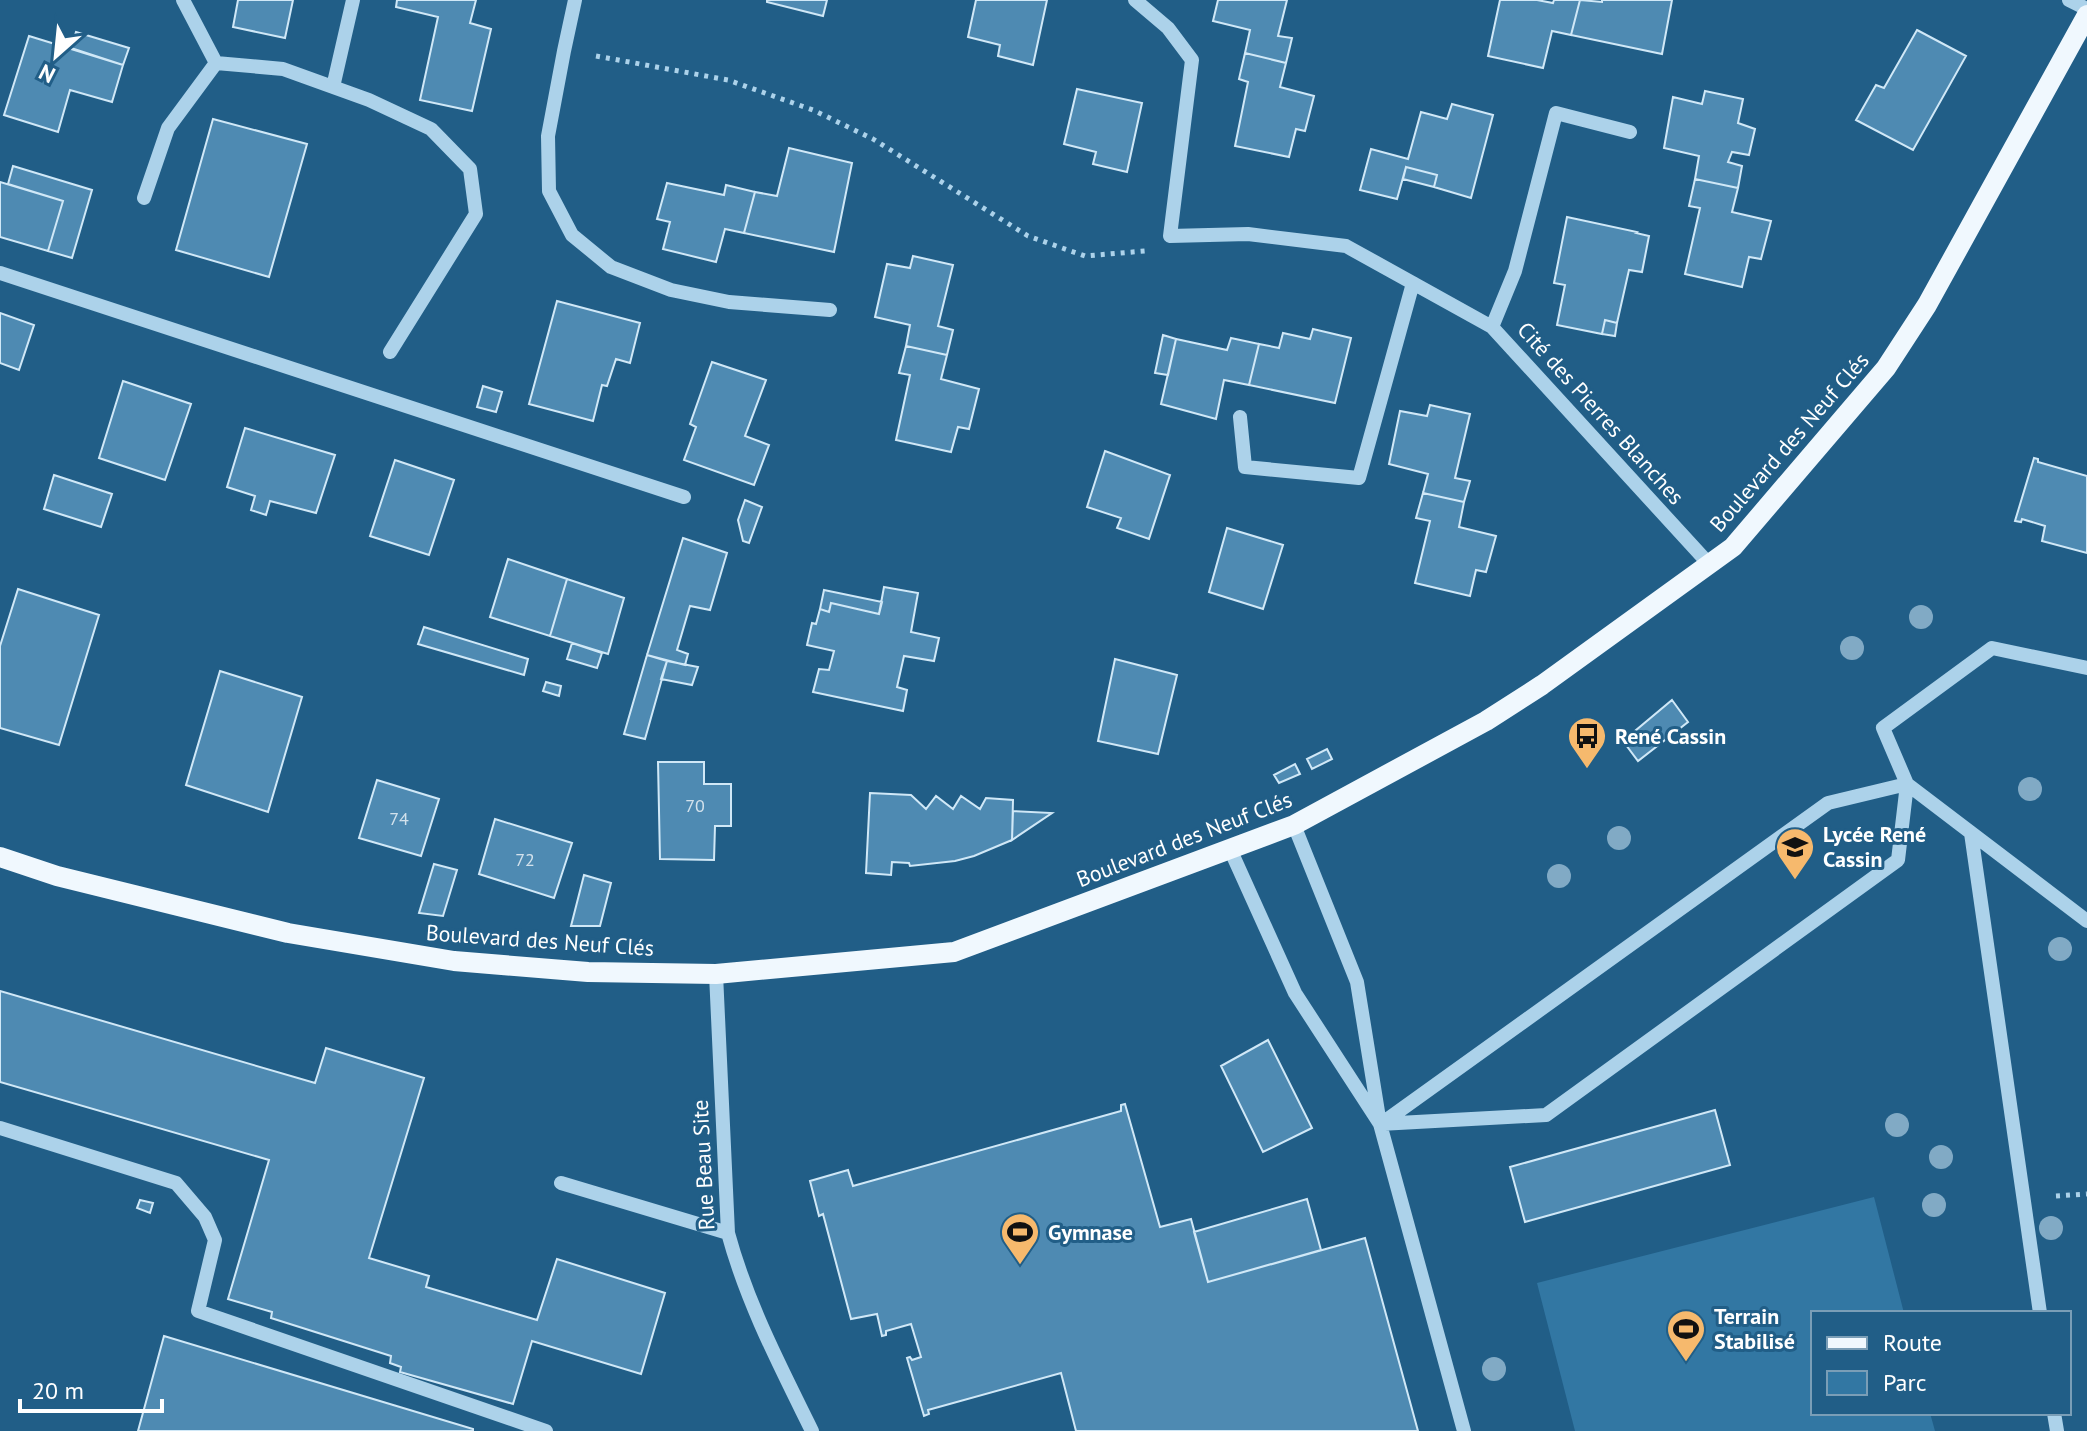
<svg xmlns="http://www.w3.org/2000/svg" width="2087" height="1431" font-family="'PT Sans',sans-serif">
	<rect width="100%" height="100%" fill="#215e87"/>
	<path fill="#3277a3" d="M1874 1197 1904 1313H1813V1413H1930L1935 1431H1575L1537 1283Z"/>
	<path fill="#4e8ab2" stroke="#d0e8f7" stroke-width="2" d="M238 0H293L285 38 233 27Z
		M397 0H476L470 23 491 29 472 111 420 100 438 17 396 7Z
		M767 0H827L823 16 767 2Z
		M976 0H1047L1033 65 998 56 1000 45 968 37Z
		M1218 0H1287L1278 36 1292 38 1286 63 1245 53 1250 30 1213 21Z
		M1500 0H1537L1553 3 1554 0H1580L1571 35 1552 31 1543 68 1488 56Z
		M1580 0 1602 2V0H1672L1662 54 1571 35Z
		M1917 30 1966 56 1913 150 1856 120 1876 85 1884 88Z
		M76 32 129 48 123 65 71 48Z
		M29 36 123 65 112 102 70 90 58 132 4 115Z
		M1245 53 1286 63 1280 87 1314 96 1305 131 1296 129 1289 157 1235 146 1248 82 1239 79Z
		M1077 89 1142 103 1127 172 1093 164 1096 152 1064 144Z
		M1705 91 1743 99 1738 123 1755 129 1749 155 1732 152 1728 162 1742 166 1738 188 1695 179 1699 156 1664 148 1673 97 1702 104Z
		M1452 104 1493 115 1471 198 1434 187 1437 175 1406 167 1397 199 1360 190 1371 149 1408 159 1421 112 1447 119Z
		M213 119 307 144 269 277 176 250Z
		M789 148 852 163 834 252 744 233 755 192 777 196Z
		M13 166 92 190 72 258 48 251 63 201 8 184Z
		M1406 167 1437 175 1434 187 1403 179Z
		M1695 179 1738 188 1732 212 1771 221 1761 259 1749 257 1742 287 1685 274 1700 208 1689 206Z
		M0 182 63 201 48 251 0 237Z
		M667 183 724 195 726 185 755 192 744 233 725 229 716 262 663 249 670 222 657 219Z
		M1567 217 1637 232 1636 233 1649 236 1642 272 1629 270 1617 323 1605 320 1602 334 1557 325 1565 285 1554 283Z
		M913 256 953 265 938 326 953 330 947 355 906 346 910 325 875 317 887 264 910 268Z
		M557 301 640 323 630 363 616 359 607 386 602 385 593 421 529 404Z
		M0 313 34 325 19 370 0 363Z
		M1605 320 1617 323 1615 336 1602 334Z
		M1313 329 1351 338 1335 403 1249 385 1259 344 1279 348 1283 333 1310 339Z
		M1163 335 1176 339 1168 375 1155 373Z
		M1231 338 1259 344 1249 385 1224 380 1216 419 1161 404 1176 339 1227 350Z
		M906 346 947 355 941 379 979 389 969 429 958 427 951 452 896 440 910 375 899 373Z
		M712 362 766 380 745 436 769 445 754 485 684 460 696 427 690 424Z
		M123 381 191 404 165 480 99 458Z
		M483 386 502 392 496 412 477 407Z
		M1430 405 1470 414 1455 478 1470 481 1464 502 1423 493 1428 474 1389 464 1400 411 1427 416Z
		M245 428 335 455 316 513 270 501 266 515 251 510 255 496 227 487Z
		M1105 451 1170 475 1149 539 1117 528 1121 518 1087 507Z
		M2034 458 2038 459V462L2087 476V553L2042 541 2045 526 2022 519 2021 522 2015 521Z
		M395 460 454 480 429 555 370 536Z
		M54 475 112 494 101 527 44 509Z
		M1423 493 1464 502 1459 527 1496 536 1486 572 1476 570 1470 596 1415 583 1430 521 1416 518Z
		M745 500 762 507 749 543 743 541 738 520Z
		M1227 528 1283 545 1263 609 1209 592Z
		M683 538 727 553 710 610 690 606 677 650 688 654 685 665 647 655Z
		M508 559 567 579 550 636 490 617Z
		M567 579 624 598 608 654 550 636Z
		M884 587 918 593 911 632 939 638 934 661 904 656 897 687 907 690 903 711 813 692 819 669 829 670 834 651 807 645 812 623 816 624 820 609 829 612 831 603 879 614Z
		M18 589 99 615 59 745 0 728V646Z
		M824 590 882 602 879 614 831 603 829 612 820 609Z
		M424 627 528 659 524 675 418 644Z
		M572 643 602 653 597 668 567 659Z
		M647 655 667 661 645 739 624 734Z
		M1115 659 1177 675 1158 754 1098 741Z
		M667 661 698 667 692 685 661 679Z
		M220 671 302 697 268 812 186 785Z
		M546 682 561 686 559 696 543 691Z
		M1672 700 1688 722 1638 761 1623 741Z
		M1327 749 1332 759 1312 769 1307 759Z
		M658 762H704V784H731V826H715L714 860 660 859Z
		M1295 764 1300 774 1279 783 1274 775Z
		M377 780 439 799 421 856 359 838Z
		M870 793 911 795 926 809 936 796 953 809 961 796 980 809 986 798 1013 800 1012 840 974 856 955 861 910 866 909 863 892 862 891 875 866 873Z
		M1013 811 1052 813 1012 840Z
		M495 819 572 843 554 898 479 874Z
		M434 864 457 870 443 916 419 913Z
		M584 875 611 883 600 926H571Z
		M0 991 315 1083 326 1048 424 1078 369 1258 429 1276 426 1287 537 1320 557 1259 665 1293 641 1374 532 1341 513 1404 400 1372 401 1367 390 1363 391 1356 271 1318 272 1312 228 1299 269 1160 0 1082Z
		M1268 1040 1312 1128 1263 1152 1221 1066Z
		M1125 1104 1160 1227 1191 1219 1208 1282 1365 1238 1418 1431H1076L1061 1373 928 1410 929 1414 924 1416 907 1358 910 1357 912 1360 921 1357 911 1324 886 1331V1335L882 1336 877 1314 851 1319 823 1214 819 1216 810 1181 848 1170 853 1186 1121 1111V1105Z
		M1715 1110 1730 1165 1525 1222 1510 1167Z
		M1307 1199 1321 1250 1208 1282 1194 1232Z
		M140 1200 153 1203 150 1213 137 1208Z
		M164 1336 473 1429V1431H138Z"/>
	<g fill="none" stroke-linecap="round" stroke-linejoin="round">
		<path stroke="#acd2ea" stroke-width="5" stroke-dasharray="4 6" stroke-linecap="butt" d="M596 56 728 80 813 110 873 139 1028 236 1085 256 1145 251
			M2056 1196 2087 1194"/>
		<path stroke="#acd2ea" stroke-width="14" d="M183 0 216 63 283 69 369 100 431 129 470 169 476 214 390 352
			M575 0 564 51 548 136 549 191 572 235 611 267 671 290 729 302 830 310
			M1135 0 1168 28 1192 60 1170 236 1248 234 1346 246 1492 327 1709 564
			M2069 0 2087 9
			M333 87 353 0
			M144 198 168 128 216 63
			M0 273 684 497
			M1492 327 1515 271 1556 113 1630 132
			M1240 417 1245 467 1359 478 1413 283
			M1907 784 2087 921
			M1971 833 2040 1313
			M1230 849 1295 993 1380 1124 1357 982 1294 825
			M716 974 728 1233C747 1303 780 1366 812 1431
			M1380 1124 1546 1115 1898 860 1907 784 1883 728 1992 648 2087 668
			M1380 1124 1464 1431
			M1381 1124 1828 803 1907 784
			M0 1128 176 1183 205 1217 215 1240 198 1311 546 1431
			M561 1183 728 1233
			M2054 1413 2057 1431"/>
		<path stroke="#f0f8fe" stroke-width="20" d="M0 857 57 876 288 933 454 961 588 972 716 974 954 952 1294 825 1486 721 1542 685 1733 547 1886 368 1927 305 2087 15"/>
	</g>
	<g fill="#81aac5">
		<circle cx="1921" cy="617" r="12"/>
		<circle cx="1852" cy="648" r="12"/>
		<circle cx="2030" cy="789" r="12"/>
		<circle cx="1619" cy="838" r="12"/>
		<circle cx="1559" cy="876" r="12"/>
		<circle cx="2060" cy="949" r="12"/>
		<circle cx="1897" cy="1125" r="12"/>
		<circle cx="1941" cy="1157" r="12"/>
		<circle cx="1934" cy="1205" r="12"/>
		<circle cx="2051" cy="1228" r="12"/>
		<circle cx="1494" cy="1369" r="12"/>
	</g>
	<defs>
		<symbol id="bus-pin" viewBox="-11 -11 22 30"><path d="M0 17L-7.5 6A9.5 9.5 0 1 1 7.5 6Z" fill="#f6b96d" stroke="#215e87"/><path d="M-5-6H5V4H4V6H2V4H-2V6H-4V4H-5ZM-3.5-4V0h7V-4ZM-3.5 1.2v1.5H-2V1.2ZM2 1.2v1.5H3.5V1.2Z" fill="#111"/></symbol>
		<symbol id="school-pin" viewBox="-11 -11 22 30"><path d="M0 17L-7.5 6A9.5 9.5 0 1 1 7.5 6Z" fill="#f6b96d" stroke="#215e87"/><path d="M0-5L7-2L0 1L-7-2ZM-4 1L0 2.5L4 1V4Q0 6-4 4Z" fill="#111"/></symbol>
		<symbol id="stadium-pin" viewBox="-11 -11 22 30"><path d="M0 17L-7.5 6A9.5 9.5 0 1 1 7.5 6Z" fill="#f6b96d" stroke="#215e87"/><path d="M0-5a6.5 5 0 1 0 0 10a6.5 5 0 1 0 0-10ZM-3.5-1.8h7v3.6h-7Z" fill="#111"/></symbol>
	</defs>
	<g fill-rule="evenodd">
		<use href="#bus-pin" x="1565" y="714" width="44" height="60"/>
		<use href="#school-pin" x="1773" y="825" width="44" height="60"/>
		<use href="#stadium-pin" x="998" y="1210" width="44" height="60"/>
		<use href="#stadium-pin" x="1664" y="1307" width="44" height="60"/>
	</g>
	<g text-anchor="middle" dominant-baseline="central" stroke-width="6" stroke-linejoin="round" paint-order="stroke">
		<g font-size="18" fill="#d3e2ec">
			<text x="695" y="805">70</text>
			<text x="399" y="818">74</text>
			<text x="525" y="859">72</text>
		</g>
		<g font-size="22" fill="#fff" stroke="#215e87">
			<text transform="translate(1601 413) rotate(48)">Cité des Pierres Blanches</text>
			<text transform="translate(1789 442) rotate(-49)">Boulevard des Neuf Clés</text>
			<text transform="translate(1184 839) rotate(-21)">Boulevard des Neuf Clés</text>
			<text transform="translate(540 940) rotate(4)">Boulevard des Neuf Clés</text>
			<text transform="translate(703 1165) rotate(-93)">Rue Beau Site</text>
		</g>
		<g font-size="22" font-weight="bold" fill="#fff" stroke="#215e87" text-anchor="start">
			<text x="1615" y="736">René Cassin</text>
			<text x="1823" y="834">Lycée René<tspan x="1823" dy="25">Cassin</tspan></text>
			<text x="1048" y="1232">Gymnase</text>
			<text x="1714" y="1316">Terrain<tspan x="1714" dy="25">Stabilisé</tspan></text>
		</g>
	</g>
	<rect x="1811" y="1311" width="260" height="104" fill="#215e87" stroke="#7a9eb7" stroke-width="2"/>
	<rect x="1827" y="1337" width="40" height="12" fill="#f0f8fe" stroke="#7a9eb7" stroke-width="2"/>
	<text x="1883" y="1351" font-size="24" fill="#ffffff">Route</text>
	<rect x="1827" y="1371" width="40" height="24" fill="#3277a3" stroke="#7a9eb7" stroke-width="2"/>
	<text x="1883" y="1391" font-size="24" fill="#ffffff">Parc</text>
	<g transform="translate(56 56) rotate(207)" stroke="#215e87" stroke-width="6" paint-order="stroke">
	<path d="M0-6L14 30L0 20L-14 30Z" fill="#ffffff"/>
	<text y="-12" font-size="22" font-weight="bold" text-anchor="middle" fill="#ffffff">N</text>
	</g>
	<path d="M20 1399v12h142v-12" fill="none" stroke="#ffffff" stroke-width="4"/>
	<text x="32" y="1399" font-size="24" fill="#ffffff" stroke="#215e87" stroke-width="6" paint-order="stroke">20 m</text>
</svg>
